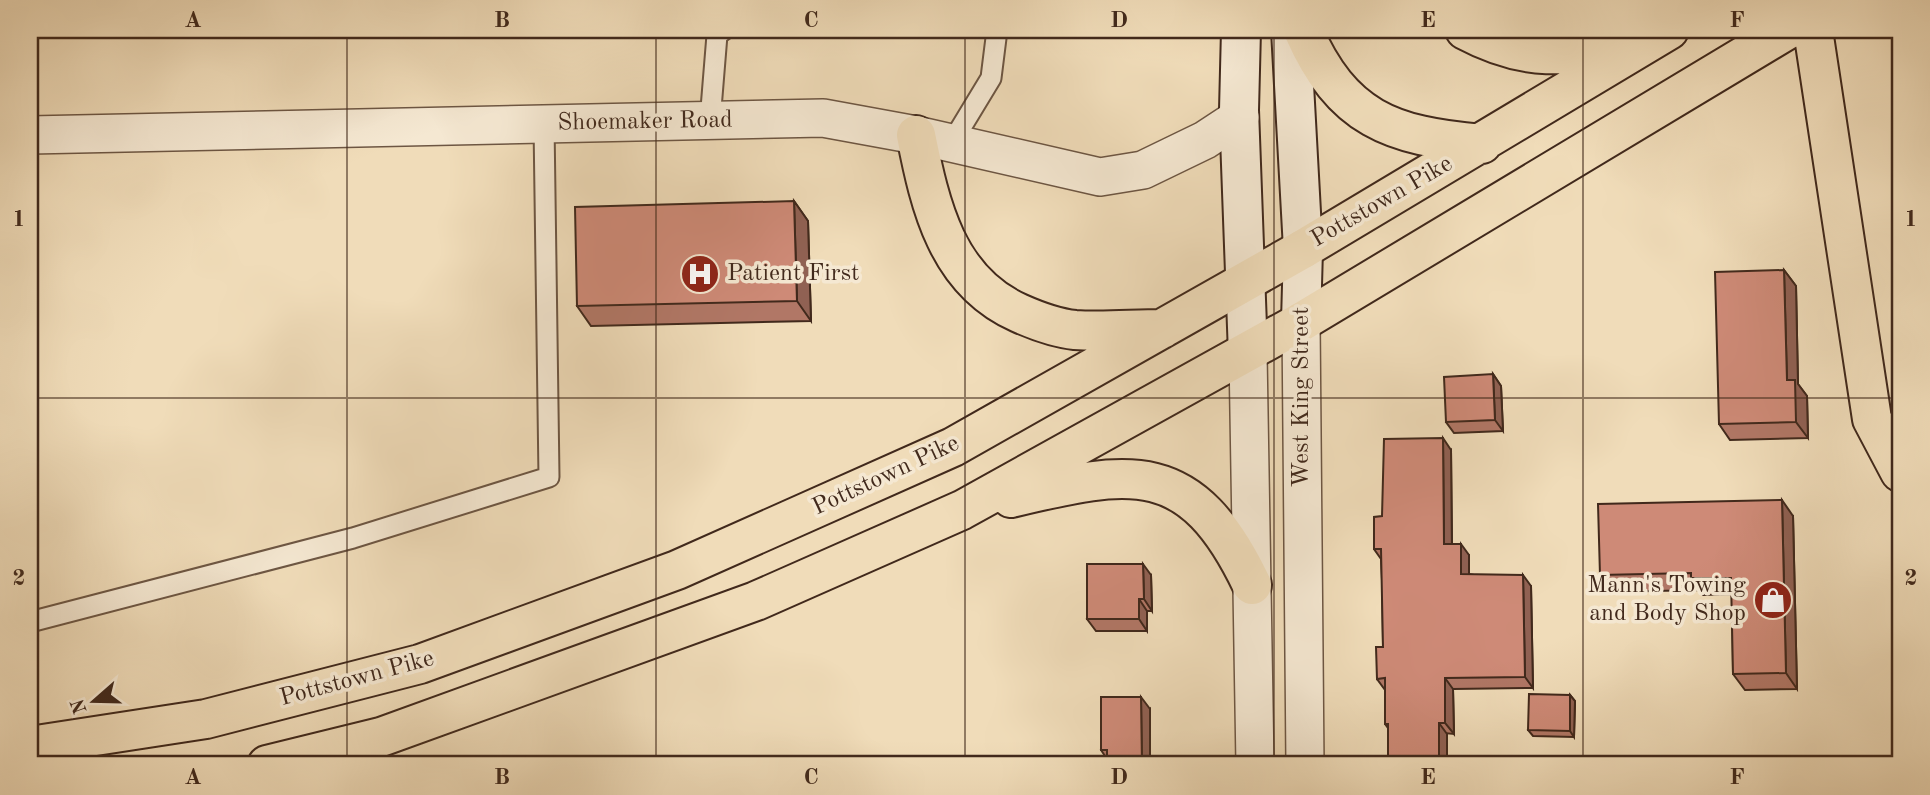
<svg xmlns="http://www.w3.org/2000/svg" width="1930" height="795" font-family="'Old Standard TT',serif">
	<rect width="100%" height="100%" fill="#f0dcb9"/>
	<filter id="stains"><feTurbulence type="fractalNoise" baseFrequency=".00286" numOctaves="4"/><feColorMatrix values="0 0 0 0 .2 0 0 0 0 .09 0 0 0 0 .02 0 0 0 .5 -.17"/></filter>
	<radialGradient id="worn" r=".72"><stop offset=".6" stop-color="#630" stop-opacity="0"/><stop offset="1" stop-color="#630" stop-opacity=".3"/></radialGradient>
	<g fill="none" stroke-linecap="round" stroke-linejoin="round">
		<defs>
			<path id="service" d="M710 121 717 35 724 30
				M951 144 991 78 997 30
				M30 622 353 538 549 477 544 124"/>
			<path id="minor" d="M30 135 823 118 916 135 1100 177 1143 170 1205 140 1240 117
				M1301 322 1305 765
				M1248 354 1255 765"/>
			<path id="secondary" d="M1241 30 1239 110 1248 354
				M1291 30 1303 249 1301 322"/>
			<path id="trunk" d="M916 135C930 206 947 281 1019 313 1037 321 1055 328 1075 330 1104 332 1133 329 1162 329
				M1011 498C1132 469 1191 457 1252 585
				M30 746 206 719 420 664 677 570 953 447 1303 249
				M267 765 381 737 756 601 962 510 1301 322"/>
			<path id="motorway" d="M1303 30C1342 119 1391 136 1482 144
				M1465 30C1525 62 1567 59 1631 41
				M1813 30 1872 419 1900 472
				M1303 249 1669 30
				M1301 322 1787 30"/>
		</defs>
		<use href="#service" stroke="#6d5643" stroke-width="23"/>
		<use href="#minor" stroke="#6d5643" stroke-width="40"/>
		<use href="#secondary" stroke="#41291c" stroke-width="42"/>
		<use href="#trunk" stroke="#41291c" stroke-width="42"/>
		<use href="#motorway" stroke="#41291c" stroke-width="42"/>
		<use href="#service" stroke="#f5e8d2" stroke-width="19"/>
		<use href="#minor" stroke="#f5e8d2" stroke-width="37"/>
		<use href="#secondary" stroke="#f5e8d2" stroke-width="38"/>
		<use href="#trunk" stroke="#f0dcb9" stroke-width="38"/>
		<use href="#motorway" stroke="#f0dcb9" stroke-width="38"/>
	</g>
	<path fill="#b17766" stroke="#41291c" stroke-width="2" d="M794 201 808 221 811 321 591 326 577 306Z
		M1784 270 1796 286 1798 384 1807 396 1808 438 1730 440 1719 424Z
		M1493 374 1501 386 1503 431 1454 433 1446 422Z
		M1451 450 1452 544 1469 555V574L1531 586 1533 688 1453 689 1454 734 1388 728 1385 724V690L1377 679 1383 647 1382 580 1381 559 1374 549 1382 516Z
		M1793 516 1797 689 1745 690 1733 674 1732 594 1703 595 1699 590 1611 592 1600 575Z
		M1151 575 1152 611H1147V631H1096L1087 619Z
		M1570 695 1575 701 1574 737 1533 736 1528 730Z
		M1150 709V765H1107V759L1101 750Z"/>
	<path fill="#906153" stroke="#41291c" stroke-width="2" d="M794 201 808 221 811 321 797 301Z
		M1784 270 1796 286 1798 384 1807 396 1808 438 1796 422 1787 380Z
		M1493 374 1501 386 1503 431 1495 420Z
		M1443 438 1451 450 1452 556 1444 544Z
		M1782 500 1793 516 1797 689 1786 673Z
		M1461 544 1469 555V586L1461 574Z
		M1143 564 1151 575 1152 611 1144 599Z
		M1523 575 1531 586 1533 688 1525 677Z
		M1139 599 1147 611V631L1139 619Z
		M1445 678 1453 689 1454 734 1445 723Z
		M1570 695 1575 701 1574 737 1570 731Z
		M1141 697 1150 709V765H1142Z
		M1439 723 1447 734V765H1439Z"/>
	<path fill="#ce8a77" stroke="#41291c" stroke-width="2" d="M794 201 797 301 577 306 575 207Z
		M1784 270 1787 380H1795L1796 422 1719 424 1715 272Z
		M1493 374 1495 420 1446 422 1444 377Z
		M1443 438 1444 544H1461V574L1523 575 1525 677 1445 678V723H1439V765H1388V724H1385V678L1377 679 1376 647H1383L1381 549H1374V517L1382 516 1384 439Z
		M1782 500 1786 673 1733 674 1731 578H1691V573L1600 575 1598 504Z
		M1087 564H1143L1144 599H1139V619H1087Z
		M1529 694 1570 695V731L1528 730Z
		M1101 697H1141L1142 765H1107V750H1101Z"/>
	<path fill="none" stroke="#41291c" stroke-width="2" stroke-opacity="0.55" d="M347 30V765M656 30V765M965 30V765M1274 30V765M1583 30V765M30 398H1900"/>
	<defs>
		<symbol id="hospital-disc" viewBox="-11 -11 22 22"><circle r="9.5" fill="#8f2418" stroke="#f5e8d2"/><path d="M-5-5h3v3.5h4V-5h3V5h-3V1.5h-4V5h-3Z" fill="#fff"/></symbol>
		<symbol id="shop-disc" viewBox="-11 -11 22 22"><circle r="9.5" fill="#8f2418" stroke="#f5e8d2"/><path d="M-5-2.5h2.3a2.7 3.5 0 0 1 5.4 0H5L5.5 6h-11ZM-1.5-2.5h3a1.5 2.3 0 0 0-3 0Z" fill="#fff"/></symbol>
	</defs>
	<g fill-rule="evenodd">
		<use href="#hospital-disc" x="678" y="252" width="44" height="44"/>
		<use href="#shop-disc" x="1751" y="578" width="44" height="44"/>
	</g>
	<g text-anchor="middle" dominant-baseline="central" stroke-width="7" stroke-linejoin="round" paint-order="stroke">
		<g font-size="24" fill="#41291c" stroke="#f5e8d2">
			<text transform="translate(645 122) rotate(-1)">Shoemaker Road</text>
			<text transform="translate(1382 202) rotate(-30)">Pottstown Pike</text>
			<text transform="translate(1302 397) rotate(-90)">West King Street</text>
			<text transform="translate(886 476) rotate(-25)">Pottstown Pike</text>
			<text transform="translate(357 679) rotate(-15)">Pottstown Pike</text>
		</g>
		<g font-size="24" fill="#41291c" stroke="#f5e8d2" text-anchor="start">
			<text x="727" y="274">Patient First</text>
			<text x="1746" y="586" text-anchor="end">Mann's Towing<tspan x="1746" dy="28">and Body Shop</tspan></text>
		</g>
	</g>
	<rect width="1930" height="795" fill="none" stroke="#f0dcb9" stroke-width="77"/>
	<g transform="translate(94 701) rotate(250)" stroke="#f5e8d2" stroke-width="5" paint-order="stroke">
	<path d="M0-5L12 26L0 18L-12 26Z" fill="#41291c"/>
	<text y="-10" font-size="19" font-weight="bold" text-anchor="middle" fill="#41291c">N</text>
	</g>
	<rect x="38" y="38" width="1854" height="718" fill="none" stroke="#41291c" stroke-width="2.5"/>
	<g font-size="23" text-anchor="middle" font-weight="bold" fill="#41291c">
		<text x="193" y="27">A</text>
		<text x="502" y="27">B</text>
		<text x="811" y="27">C</text>
		<text x="1119" y="27">D</text>
		<text x="1428" y="27">E</text>
		<text x="1737" y="27">F</text>
		<text x="19" y="226">1</text>
		<text x="1911" y="226">1</text>
		<text x="19" y="585">2</text>
		<text x="1911" y="585">2</text>
		<text x="193" y="784">A</text>
		<text x="502" y="784">B</text>
		<text x="811" y="784">C</text>
		<text x="1119" y="784">D</text>
		<text x="1428" y="784">E</text>
		<text x="1737" y="784">F</text>
	</g>
	<rect width="100%" height="100%" filter="url(#stains)"/>
	<rect width="100%" height="100%" fill="url(#worn)"/>
</svg>
